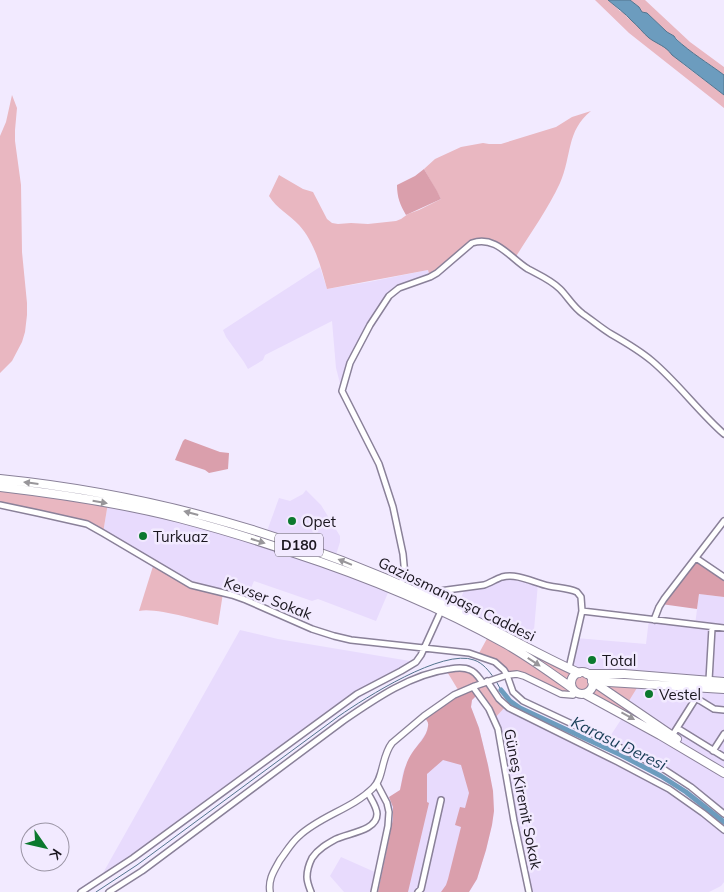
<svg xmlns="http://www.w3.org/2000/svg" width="724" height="892" font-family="Mulish,sans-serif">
	<rect width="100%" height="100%" fill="#f2eaff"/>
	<path fill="#e8dbfd" d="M320 267 327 289 369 282 428 270 430 277 406 285 389 296 350 363 342 391 336 368 332 321 265 355 263 360 248 369 244 362 226 337 223 330Z
		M306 490 321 505 340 536V542L335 558 266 534 279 498 290 501 303 494Z
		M108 503 177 518 390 588 376 621 318 599 312 601 254 581 246 600 191 585 103 533Z
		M505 577 538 583 533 642 529 649 456 610 465 588Z
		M699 594 724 597V814L691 787 607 741 624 715 579 673 569 668 576 638 646 644 649 619 695 625Z
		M240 630 278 639 416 662 357 694 105 877 103 873Z
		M478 694 472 700 471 707 479 728 488 765 493 791 494 811 492 825 486 850 477 879 471 889 469 892H344L330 876 341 857 377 873 388 826 386 799 400 790 403 772 407 763 412 753 426 733 429 725 428 722 424 716Z
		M506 706 656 781 724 830V882L721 886 709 892H529L494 719Z"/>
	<path fill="#e9b7c1" d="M595 0H608L620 11 624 13 628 18 633 21 650 38 667 48 684 65 724 95V108L629 33Z
		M630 0H645L690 42 724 67V75L705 61 693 55 674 36 667 32 647 13 642 12 639 7Z
		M12 95 17 108 15 130V141L21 185 22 252 27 303V315L25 332 22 342 12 361 0 373V136L6 122Z
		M591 111C566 131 572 156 560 183 548 209 530 234 515 258L496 245 477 241 430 277 428 270 327 289C321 267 315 243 299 225 289 214 277 209 269 196L279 175 303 189 313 192 327 219 332 223 338 224 351 223 368 224 396 221 401 219 408 214 419 210 441 199 424 169 435 159 461 147 483 143 489 144H501L556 127 572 117Z
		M0 487 108 503 103 533 92 527 0 505Z
		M154 563 183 582 223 593 218 625C200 621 155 607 139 611Z
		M489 635 523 654 527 647 579 673 587 674 591 677 640 683 627 704 650 721 646 727 582 694 575 692 561 694 533 679 507 675 504 670 478 655Z
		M446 670H470L483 683 487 681 506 706 494 719 473 687 460 693Z"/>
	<path fill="#da9fac" d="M424 169 437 191 441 199 406 215C400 205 397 197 397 185L415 176Z
		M185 439 220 452 229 453 228 469 209 473 205 470 175 460 183 441Z
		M696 558 724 577V597L699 594 697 609 661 604Z
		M473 687 478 694 472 700 471 707 479 728 488 765 493 791 494 811 492 825 486 850 477 879 469 892H441L446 885 448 879 461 827 455 825 460 807 465 808 469 793 461 765 443 760 427 774V802L429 803 408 892H378L393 819V807L389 797 400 790C403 777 404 765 412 753 417 745 427 737 428 726 429 722 426 720 424 716Z"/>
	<path fill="#6c9cbe" stroke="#53748e" d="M608 0H630L639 7 642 12 647 13 667 32 674 36 676 39C691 53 708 63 724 75V95L672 55C666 46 657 44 649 38 643 33 638 26 632 21 625 13 616 7 608 0Z"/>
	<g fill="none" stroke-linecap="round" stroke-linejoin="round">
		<path stroke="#53748e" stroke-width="1" d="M496 681 501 690
			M96 892 137 865 339 716C365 698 443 648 474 660 483 663 489 671 494 678"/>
		<path stroke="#6c9cbe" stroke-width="5" d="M501 690 510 701 520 708 621 755 661 776 686 792 724 822"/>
		<defs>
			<path id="minor" d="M0 505 38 513 87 524 103 533 191 585 232 595 246 600 312 629 334 636 351 640 469 653 495 662 504 670 507 675 513 692 523 701 587 731 665 770 691 787 724 814
				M696 558 724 577
				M400 585 405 576 403 554 393 507 379 464 342 391 350 363 370 325 389 296 399 288 430 277 437 273 472 243C496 235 510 258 528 269 539 275 551 280 560 289 568 297 573 307 583 314 592 320 601 328 611 334 625 342 639 350 652 361 678 383 698 411 724 434
				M429 597 432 592 484 585C490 583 496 579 502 577 518 573 534 583 549 586 558 588 568 588 577 592L581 597 582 611
				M654 620 659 607 664 599 724 521
				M569 668 582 611 724 628
				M709 680 712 628
				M487 681 499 699 509 708 618 762 669 789 703 813 724 830
				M473 687 489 709 498 729 514 821 529 892
				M696 698 714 709 724 710
				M677 728 724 757
				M672 736 696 698 698 687
				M713 751 724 734
				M81 892 133 858 357 694 401 671 416 662 421 655 441 611
				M109 892 142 871 343 721C375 699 411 674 450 669 456 668 464 667 470 670 476 672 479 678 483 683
				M311 892C309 887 307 882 307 877 307 871 309 864 312 858 318 849 327 844 336 839 348 833 377 831 377 814 377 807 371 799 368 793
				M374 892 388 826 389 812 387 803 377 784
				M418 892 421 889 441 800"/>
			<path id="tertiary" d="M270 892C268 879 274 871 280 860 286 852 291 843 299 836 320 816 352 809 373 788 384 778 381 757 392 743L424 716 454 695 475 686 507 675 517 674 524 676 561 694 573 695 575 692"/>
			<path id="primary" d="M587 674H624L724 682
				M592 681 724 689"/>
			<path id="trunk" d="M0 479C148 494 294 535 430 598 480 621 528 650 579 673
				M0 487C60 494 120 503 179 518 217 528 254 539 291 552 365 576 438 606 506 644 529 657 551 673 572 688
				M571 683a11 11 0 1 1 22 0a11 11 0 1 1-22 0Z
				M592 681 677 739
				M585 694 660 735 724 773"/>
		</defs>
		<use href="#minor" stroke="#8a8199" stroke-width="8"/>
		<use href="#tertiary" stroke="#8a8199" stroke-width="8"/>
		<use href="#primary" stroke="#8a8199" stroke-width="10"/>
		<use href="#trunk" stroke="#8a8199" stroke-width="10"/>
		<use href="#minor" stroke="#fff" stroke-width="5"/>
		<use href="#tertiary" stroke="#fff" stroke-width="5.5"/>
		<use href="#primary" stroke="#fff" stroke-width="8"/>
		<use href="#trunk" stroke="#fff" stroke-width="8"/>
	</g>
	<defs><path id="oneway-solid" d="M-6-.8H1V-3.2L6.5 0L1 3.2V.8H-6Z" transform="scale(1.25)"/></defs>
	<g fill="#98969a">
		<use href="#oneway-solid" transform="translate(31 483) rotate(-173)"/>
		<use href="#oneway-solid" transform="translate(100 502) rotate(10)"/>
		<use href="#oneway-solid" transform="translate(191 513) rotate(-165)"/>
		<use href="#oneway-solid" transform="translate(258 541) rotate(17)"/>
		<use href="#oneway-solid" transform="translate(345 562) rotate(-158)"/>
		<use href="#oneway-solid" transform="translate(534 662) rotate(33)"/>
		<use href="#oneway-solid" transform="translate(628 716) rotate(29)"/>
	</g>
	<g fill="#0b792e" stroke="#f2eaff" stroke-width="2">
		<circle cx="292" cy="521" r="5"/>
		<circle cx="143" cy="536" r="5"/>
		<circle cx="592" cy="660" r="5"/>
		<circle cx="649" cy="694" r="5"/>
	</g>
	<g text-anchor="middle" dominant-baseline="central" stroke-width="5" stroke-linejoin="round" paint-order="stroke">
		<rect fill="#f2eaff" stroke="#5a5562" stroke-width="1" x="275" y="533.5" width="48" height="23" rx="4"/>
		<g font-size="14" font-weight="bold" fill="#19151e">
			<text x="299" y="545">D180</text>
		</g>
		<g font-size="15" fill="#19151e" stroke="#f2eaff" text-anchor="start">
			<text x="302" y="521">Opet</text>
			<text x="153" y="536">Turkuaz</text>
			<text x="602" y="660">Total</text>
			<text x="659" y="694">Vestel</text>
		</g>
		<g font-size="15" fill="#19151e" stroke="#f2eaff">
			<text transform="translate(268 598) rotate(21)">Kevser Sokak</text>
			<text transform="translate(457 599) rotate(26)">Gaziosmanpaşa Caddesi</text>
			<text transform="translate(523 799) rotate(79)">Güneş Kiremit Sokak</text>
		</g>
		<g font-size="16" font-style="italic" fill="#153b54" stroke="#f2eaff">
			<text transform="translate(619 743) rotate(26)">Karasu Deresi</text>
		</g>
	</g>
	<g transform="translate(45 847) rotate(124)"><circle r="24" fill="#f2eaff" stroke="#9b95a5"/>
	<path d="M0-4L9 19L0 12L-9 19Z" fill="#0b792e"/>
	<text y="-8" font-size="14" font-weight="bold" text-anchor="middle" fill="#19151e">K</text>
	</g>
</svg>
